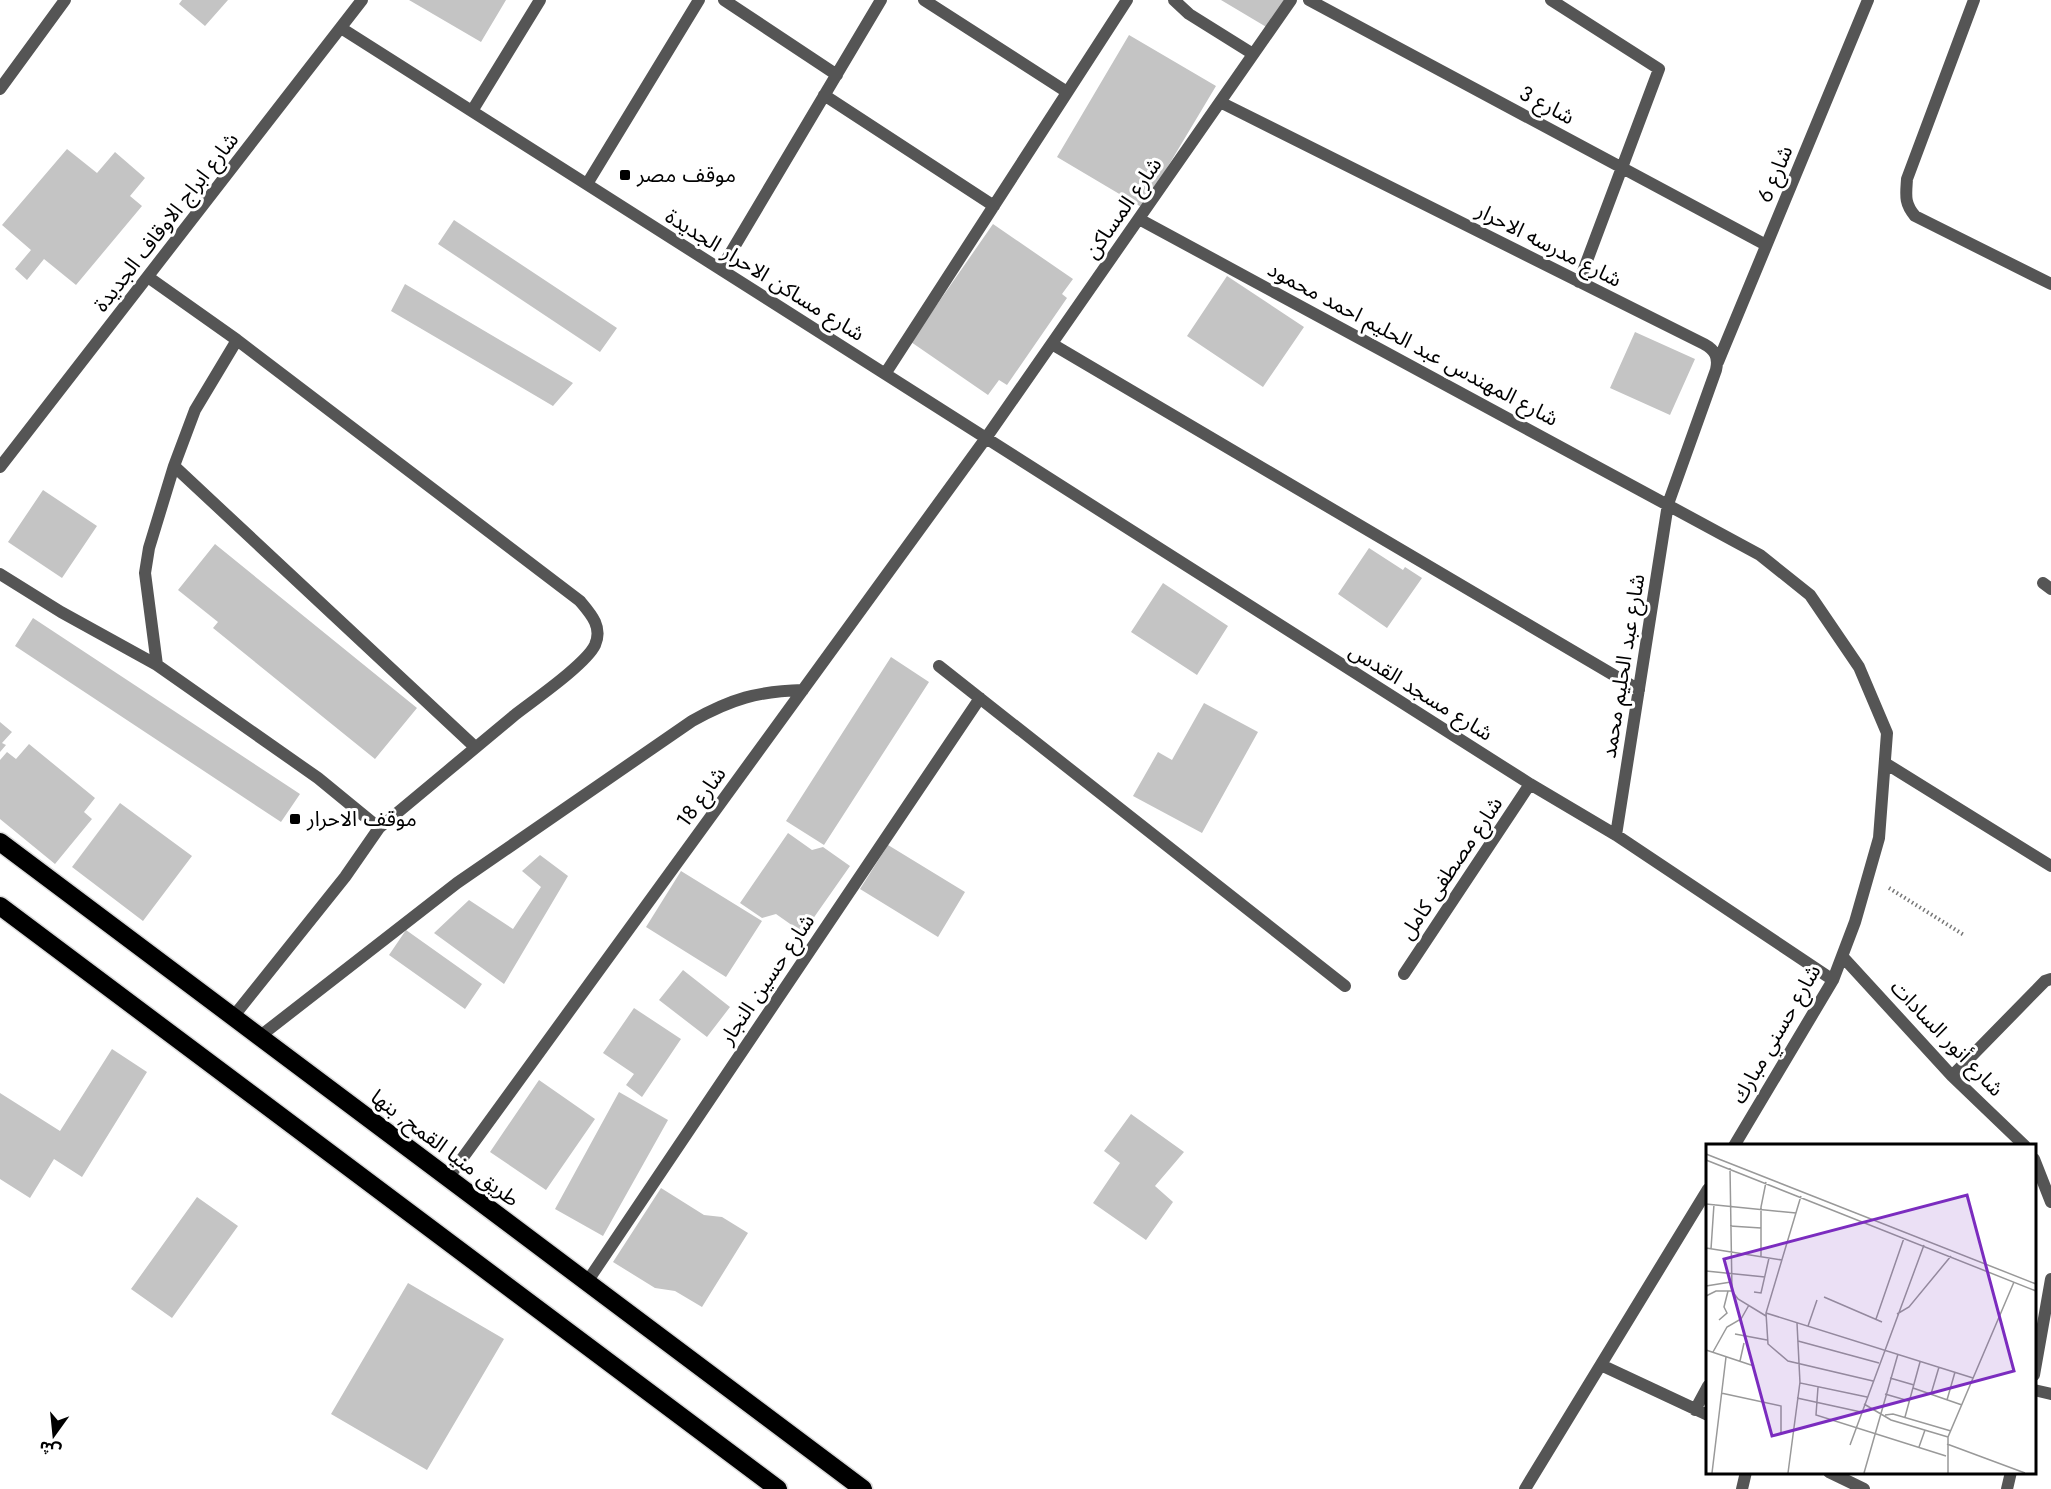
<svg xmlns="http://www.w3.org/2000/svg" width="2051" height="1489" font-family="Jost,'Noto Sans Arabic',sans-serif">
	<rect width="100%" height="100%" fill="#fff"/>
	<path fill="#c4c4c4" d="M182 0H228L205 26 179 4Z
		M409 0H506L481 42Z
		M1221 0H1285L1268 28Z
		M1129 35 1216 86 1143 208 1057 157Z
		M67 149 97 173 115 152 145 178 130 196 142 206 76 285 44 259 27 280 15 269 31 250 2 225Z
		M454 220 617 328 600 352 438 244Z
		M993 224 1073 279 1062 294 1067 298 1007 385 999 380 988 395 911 342Z
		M1227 276 1304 327 1263 387 1187 336Z
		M405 284 573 383 553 406 391 311Z
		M1635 332 1695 359 1670 415 1610 388Z
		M43 490 97 526 62 578 8 542Z
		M215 544 417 708 375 759 213 628 218 622 178 590Z
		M1369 548 1403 570 1405 567 1422 578 1387 628 1338 594Z
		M1163 583 1228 626 1197 675 1131 632Z
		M33 618 300 794 281 822 15 646Z
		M891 657 929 682 824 845 786 821Z
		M1204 703 1258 732 1202 833 1133 796 1158 752 1172 760Z
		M0 722 12 732 2 743 6 745 0 752Z
		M29 744 95 798 84 812 92 819 55 864 0 819V760L7 752 16 759Z
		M120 803 192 856 143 921 72 867Z
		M788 833 812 850 823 847 850 866 803 933 776 914 762 918 740 903Z
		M888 845 965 892 938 937 860 889Z
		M540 855 568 876 504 984 434 933 469 900 513 929 541 887 522 871Z
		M681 871 762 921 726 977 646 927Z
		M406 930 482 984 465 1009 389 955Z
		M683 970 730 1007 707 1037 659 1000Z
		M634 1008 681 1039 642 1097 626 1085 634 1074 603 1053Z
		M112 1049 147 1072 82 1177 54 1159 30 1198 0 1179V1093L60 1131Z
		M539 1080 595 1119 546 1190 490 1152Z
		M619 1092 668 1120 603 1236 555 1209Z
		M1131 1114 1184 1152 1155 1186 1173 1202 1146 1240 1093 1203 1120 1163 1104 1151Z
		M661 1188 704 1215 722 1217 748 1233 702 1307 675 1291 655 1288 613 1262Z
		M197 1197 238 1226 172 1318 131 1289Z
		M408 1283 504 1339 427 1470 331 1414Z"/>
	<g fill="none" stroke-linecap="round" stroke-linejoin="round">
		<defs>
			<path id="highway" d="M0 842 863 1489
				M0 906 778 1489"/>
		</defs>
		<use href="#highway" stroke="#dbdbdb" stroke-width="21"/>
		<path stroke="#777" stroke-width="4" stroke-dasharray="1.5 3" stroke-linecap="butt" d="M1889 888 1964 935"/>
		<path stroke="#555" stroke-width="12" d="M0 89 65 0
			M148 277 237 340 580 601C591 614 603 627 595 645 586 664 534 700 516 714 470 752 425 790 379 828
			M174 466 475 747
			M0 574 61 612 157 665 318 778 379 828 345 877 233 1017
			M157 665 145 573 149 548 174 466 195 410 237 340"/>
		<path stroke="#555" stroke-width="12" d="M724 0 837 75
			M924 0 1067 92
			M1174 0 1189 14 1253 54
			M1309 0 1766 245
			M1551 0 1659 69 1579 282
			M1974 0 1907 179C1906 195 1904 203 1915 216L2051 284
			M341 28 1530 784 1616 835 1833 980
			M824 95 994 206
			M1220 102 1704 344C1715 350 1719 357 1716 370L1668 504 1616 835
			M472 111 540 0
			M587 184 699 0
			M1139 219 1760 555 1810 595 1859 667 1887 733 1879 838 1855 922 1833 980 1734 1146
			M721 269 881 0
			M1052 344 1639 690
			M1718 362 1868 0
			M885 374 1127 0
			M0 467 362 0
			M2043 583 2051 589
			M939 666 1345 986
			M1885 763 2051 866
			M1842 956 1952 1076 2025 1146
			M1404 974 1530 784
			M259 1037 457 883 692 721C731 699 758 691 803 690
			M1952 1076 2045 981 2051 979
			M2034 1159 2051 1202
			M448 1178 986 438 1291 0
			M587 1282 980 698
			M1601 1365 1708 1415
			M2034 1375 2051 1279
			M2034 1390 2051 1394
			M1695 1410 1708 1386
			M1829 1472 1864 1489
			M1525 1489 1708 1189
			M1742 1489 1746 1472
			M2007 1489 2011 1472"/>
		<use href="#highway" stroke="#000" stroke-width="18"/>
	</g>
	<g fill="#000" stroke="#fff" stroke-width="2">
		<rect x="619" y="169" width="12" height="12" rx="3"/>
		<rect x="289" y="813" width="12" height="12" rx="3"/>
	</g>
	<g text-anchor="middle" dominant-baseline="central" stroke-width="6" stroke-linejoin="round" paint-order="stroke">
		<g font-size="21" fill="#000" stroke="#fff">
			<text transform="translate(1547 105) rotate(28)">شارع 3</text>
			<text transform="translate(1775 174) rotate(-67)">شارع 6</text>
			<text transform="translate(1123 208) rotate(-55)">شارع المساكن</text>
			<text transform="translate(166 222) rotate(-52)">شارع ابراج الاوقاف الجديدة</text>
			<text transform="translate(1549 245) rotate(27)">شارع مدرسه الاحرار</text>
			<text transform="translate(765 275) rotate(32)">شارع مساكن الاحرار الجديدة</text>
			<text transform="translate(1413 344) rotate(28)">شارع المهندس عبد الحليم احمد محمود</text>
			<text transform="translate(1623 666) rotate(-81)">شارع عبد الحليم محمد</text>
			<text transform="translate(1421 692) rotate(32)">شارع مسجد القدس</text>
			<text transform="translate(701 797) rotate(-54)">شارع 18</text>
			<text transform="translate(1451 868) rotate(-56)">شارع مصطفى كامل</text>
			<text transform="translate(767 979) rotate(-56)">شارع حسين النجار</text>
			<text transform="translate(1776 1034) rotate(-60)">شارع حسني مبارك</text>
			<text transform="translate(1947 1038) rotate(46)">شارع أنور السادات</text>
			<text transform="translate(445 1148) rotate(37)">طريق منيا القمح, بنها</text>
		</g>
		<g font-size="21" fill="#000" stroke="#fff" text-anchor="start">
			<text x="637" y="175">موقف مصر</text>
			<text x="307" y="819">موقف الاحرار</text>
		</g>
	</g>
	<g transform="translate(1706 1144)">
		<rect width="330" height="330" fill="#fff"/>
		<path fill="none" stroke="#999" stroke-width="1.5" d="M0 10 330 140M0 16 330 147M24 24 26 147 32 155 60 172M95 52 60 169 62 200 82 217 167 237M0 60 90 69M24 82 55 84M0 104 76 116M5 105 8 60M55 112V63L60 38M0 127 59 133M0 142 25 138M48 148 55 149 63 114M0 152 10 147H25M118 153 176 178M60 169 267 234M191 170 203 163 245 112M170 175 198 94M13 176 21 169 18 163 22 147M91 179 94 239 161 253M102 182 111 156M29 190 61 196M92 197 173 219M0 206 48 222M7 208 21 183 35 175 43 161M34 217 38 199M184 234 208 241M112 243 110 271 240 312M207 244 256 261M15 249 75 262V289M179 250 203 257M225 250 233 223M91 254 155 268M241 256 249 228M158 260 185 276 242 293M179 271 187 270 245 287M199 273 214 218M241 300 319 329M144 301 218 101M213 303 219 286M6 329 20 213M82 329 94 238M158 329 192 210M242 329V293L308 138"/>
		<path fill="#7b2cbf" fill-opacity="0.15" stroke="#7b2cbf" stroke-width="3" d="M261 51 308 227 66 292 18 115Z"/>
		<rect width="330" height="330" fill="none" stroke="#000" stroke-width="3"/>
	</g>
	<g transform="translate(54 1435) rotate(195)" stroke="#ffffff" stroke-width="4.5" paint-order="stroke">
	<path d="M0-4.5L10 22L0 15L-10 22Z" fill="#000000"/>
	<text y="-9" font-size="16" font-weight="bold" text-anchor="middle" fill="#000000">ش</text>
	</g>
</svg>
